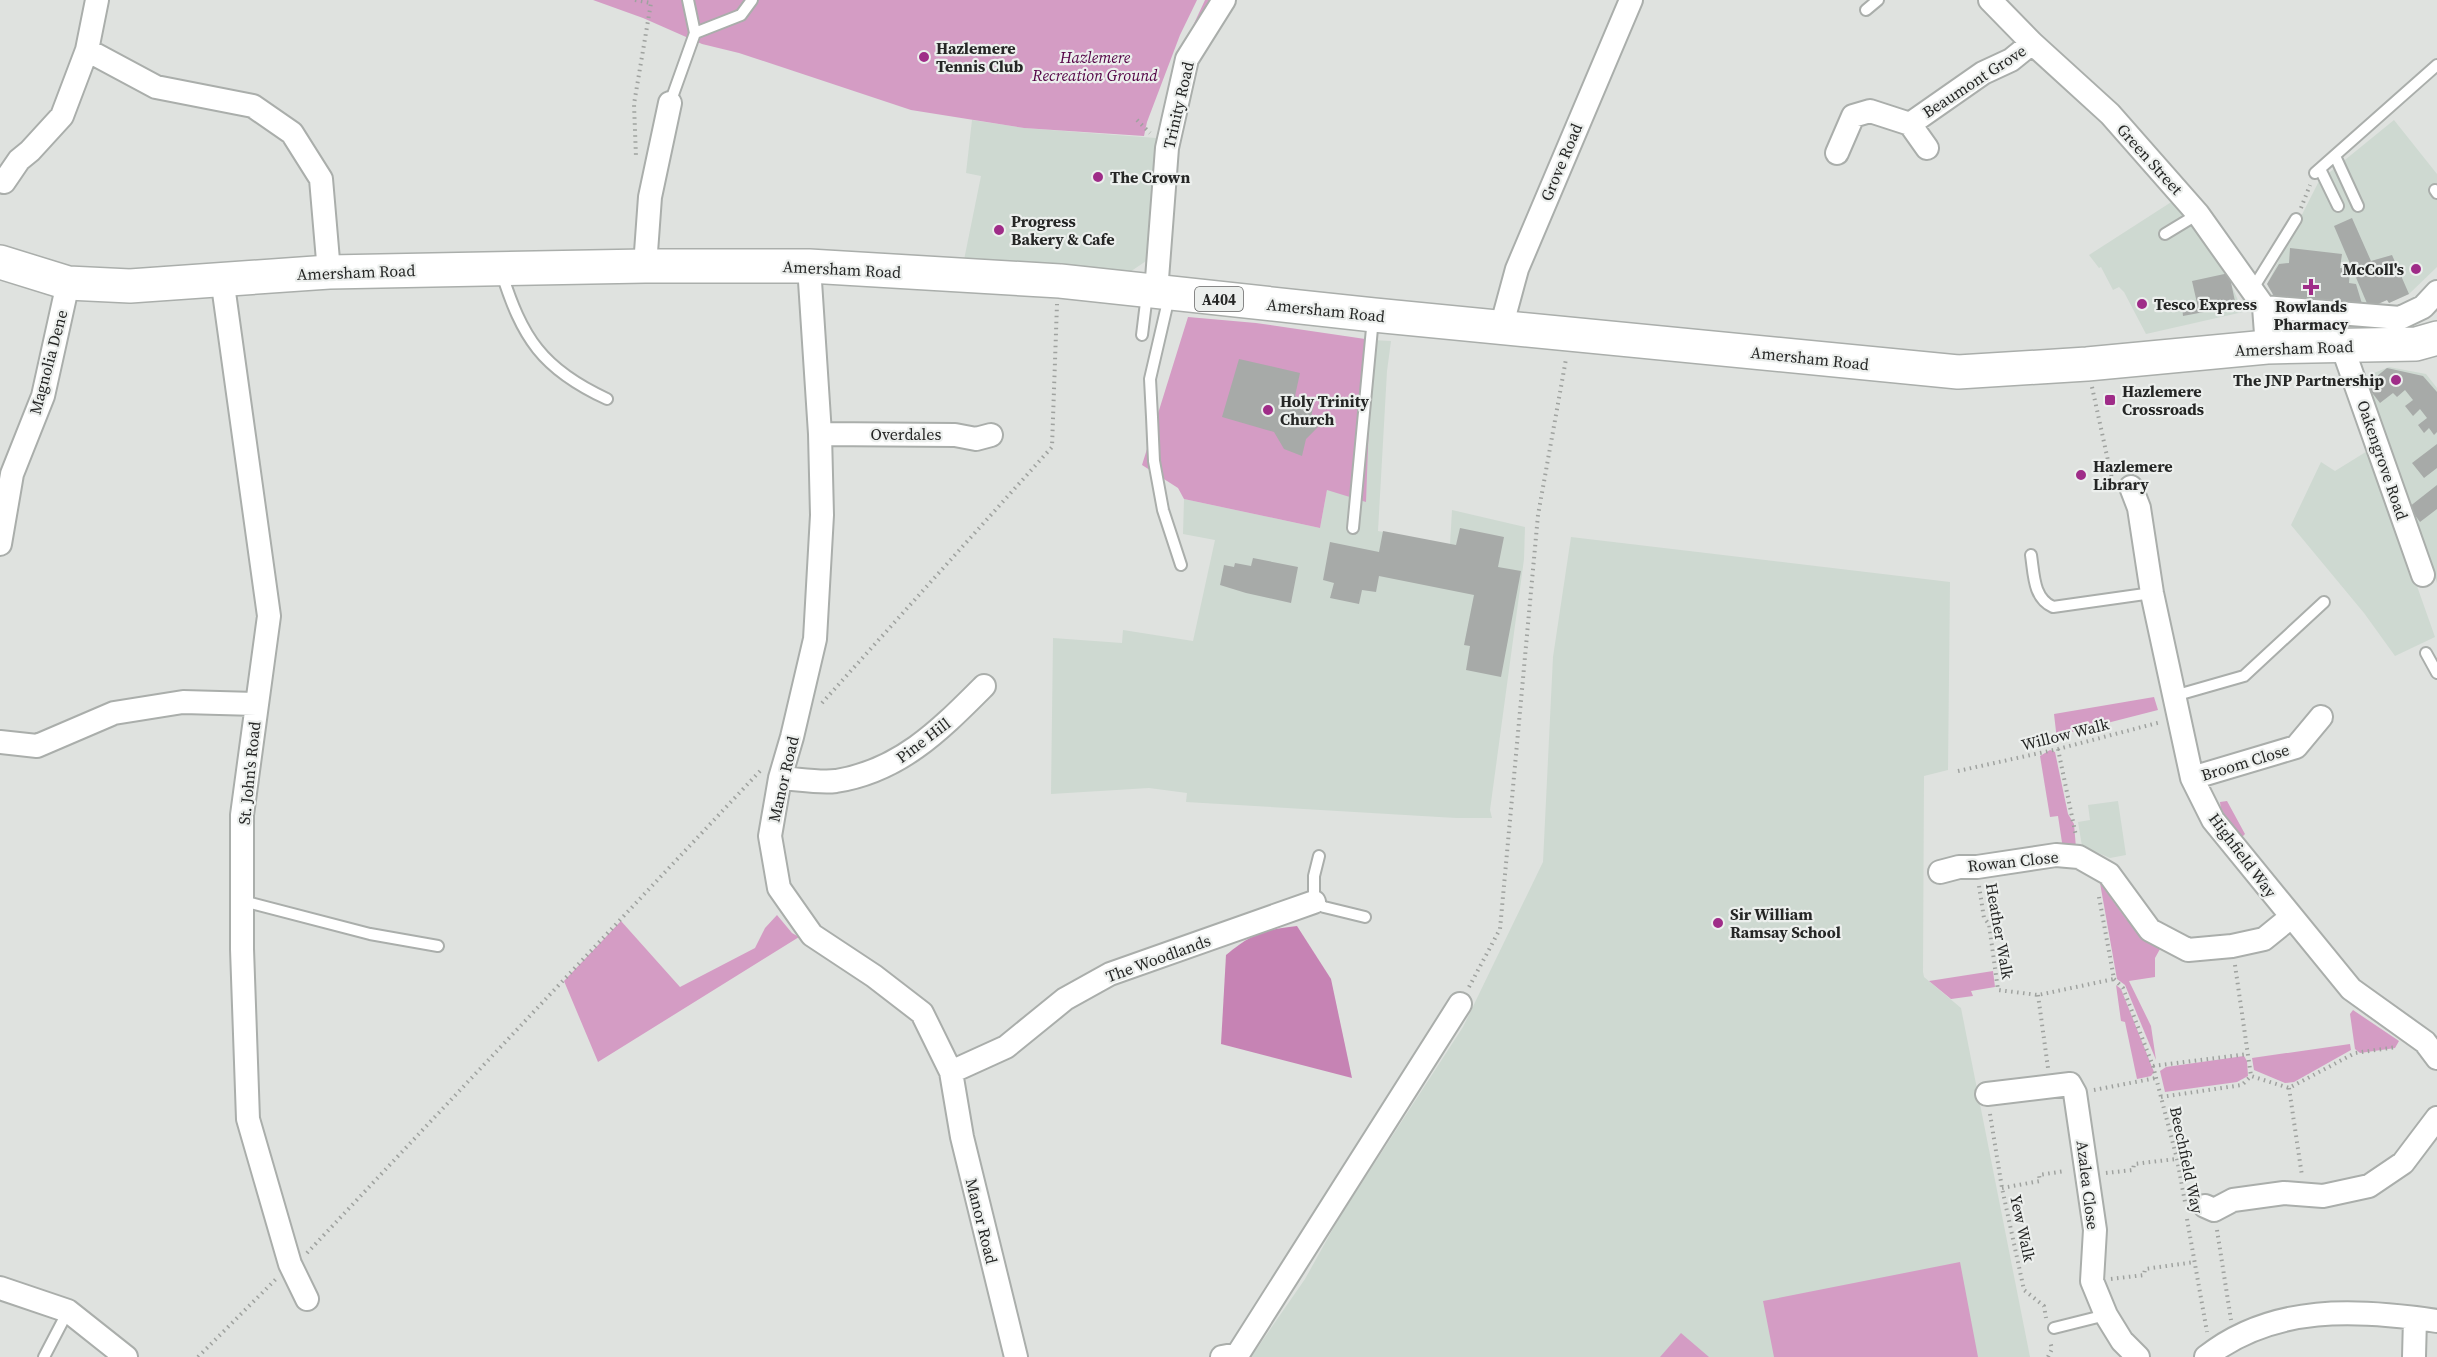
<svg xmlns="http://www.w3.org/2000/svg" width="2437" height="1357" font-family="'Source Serif 4',serif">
	<rect width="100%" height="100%" fill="#dfe2df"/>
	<path fill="#ced9d1" d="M972 120 1024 128 1156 138 1152 257 1121 278 964 260 981 176 966 173Z
		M2394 120 2437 174V267L2409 294 2389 303 2387 300 2369 308 2275 298 2267 284 2319 181Z
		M2176 199 2221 261 2243 312 2146 334 2124 292 2119 287 2113 290 2101 267 2099 268 2089 255Z
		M1372 340 1391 341 1387 371 1378 531 1450 545 1452 510 1525 527 1524 559 1490 810 1492 818H1456L1186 802 1187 793 1149 788 1051 794 1053 638 1122 643 1123 630 1193 641 1215 540 1183 534 1184 499 1320 528 1327 490Z
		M2389 367 2426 374 2437 388V583L2428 555 2413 537 2364 377Z
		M2369 450 2435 637 2395 656 2364 613 2291 525 2321 462 2335 471Z
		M1571 537 1950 582 1948 770 1924 776 1923 972 1924 977 1961 1008 2030 1357H1251L1305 1279 1339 1218 1463 1027 1543 862 1553 657Z
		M2118 801 2126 855 2110 858 2082 846 2078 822 2090 820 2088 805Z"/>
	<path fill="#d49cc4" d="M593 0H1197L1180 35 1147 122 1144 136 1024 128 911 110 739 53 702 44 643 18Z
		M1205 0H1217L1178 58Z
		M1188 317 1256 323 1372 340 1366 502 1327 490 1320 528 1184 499 1178 488 1142 465Z
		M2154 697 2158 710 2068 733 2057 740 2054 714Z
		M2050 750 2055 752 2068 814 2074 824 2076 848 2063 849 2058 816 2050 817 2040 756Z
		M2227 801 2245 834 2242 837 2221 810 2220 802Z
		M2100 883 2126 919 2160 949 2155 958V977L2129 981 2151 1026 2156 1060 2125 985 2117 979Z
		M777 915 792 933 799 937 598 1062 564 981 621 921 680 987 755 948 765 928Z
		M1993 971 1995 987 1971 991 1973 996 1951 999 1929 981Z
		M2116 985 2121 989 2154 1072 2151 1076 2137 1079 2125 1022 2121 1021Z
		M2353 1010 2399 1041 2395 1048 2360 1053 2355 1049 2350 1014Z
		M2350 1044 2351 1050 2294 1082 2285 1083 2254 1070 2252 1058Z
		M2244 1056 2247 1061 2248 1076 2237 1082 2165 1092 2160 1071 2166 1067Z
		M1960 1262 1978 1357H1774L1763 1301Z
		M1681 1333 1709 1357H1660Z"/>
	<path fill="#c683b4" d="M1297 926 1331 979 1352 1078 1221 1044 1226 955C1253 933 1263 930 1297 926Z"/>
	<path fill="#a7aaa8" d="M2352 218 2371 261 2392 255 2409 294 2389 303 2387 300 2369 308 2334 226Z
		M2290 248 2342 254 2340 268 2350 269 2349 283 2356 284 2363 307 2275 298 2267 284 2279 264 2289 263Z
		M2229 273 2236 306 2183 316 2182 306 2197 303 2192 281Z
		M1239 359 1300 373 1295 396 1314 404 1311 417 1318 427 1306 439 1302 456 1284 449 1274 432 1222 417Z
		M2387 368 2423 376 2437 392V432L2434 435 2429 428 2424 433 2418 425 2427 418 2420 409 2413 416 2405 406 2413 400 2405 390 2397 397 2393 393 2380 403 2366 385Z
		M2437 444V468L2424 478 2412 463Z
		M2437 485V509L2420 522 2409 507Z
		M1460 528 1504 537 1498 567 1521 571 1501 677 1466 670 1470 646 1464 645 1474 595 1379 576 1376 592 1362 590 1359 604 1330 598 1334 583 1323 580 1330 542 1379 552 1383 531 1456 545Z
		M1253 558 1298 567 1291 603 1246 593 1220 585 1224 565 1234 567 1235 563 1251 566Z"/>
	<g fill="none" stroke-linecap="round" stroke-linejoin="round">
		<defs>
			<path id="service" d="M1866 10 1878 0
				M695 33 741 15 752 0
				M670 103 695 33 688 0
				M2335 156 2358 206
				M2320 169 2338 206
				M2315 173 2437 65
				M2435 190 2437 193
				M2165 234 2198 214
				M501 271C522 338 542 369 607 399
				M2252 290 2296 219
				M1169 297 1150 379 1152 417 1154 461 1163 510 1181 565
				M1142 335 1147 294
				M1353 528 1373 318
				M2031 555C2034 574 2033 598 2053 607L2152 593
				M2426 653 2437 673
				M2174 696 2244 676 2324 602
				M1319 856 1314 876V902L1324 907 1365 917
				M243 901 370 934 438 946
				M2054 1328 2106 1315
				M44 1357 68 1311"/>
			<path id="minor" d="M97 0 87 50 156 87 253 106 292 133 321 179 329 272
				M1990 0 2032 43 2110 114 2198 214 2264 307 2267 347
				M1910 124 1927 148
				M1837 153 1853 116 1870 111 1910 124 1983 73 2011 60 2032 43
				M4 182 19 160 30 151 62 116 87 50
				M645 266 650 197 670 103
				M809 266 820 434 822 515 815 639 792 737 780 778 770 836 779 888 812 935 874 976 922 1013 951 1072 962 1137 1016 1357
				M222 278 269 616 242 815V949L248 1119 290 1264 307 1299
				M1156 292 1167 148 1187 59 1224 0
				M2264 307 2400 318 2423 307 2437 292
				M1501 328 1517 269 1631 0
				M2342 346 2423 575
				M820 434 955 435 976 439 991 435
				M2131 487 2139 508 2152 593 2192 778 2213 820 2351 989 2425 1042 2437 1058
				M0 544 12 474 43 396 68 283
				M0 742 37 746 114 713 183 702 257 704
				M780 778C798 779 818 783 836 781 900 771 940 730 984 686
				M2192 778 2296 747 2321 717
				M1940 872 1959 867H1977L2056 855 2079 857 2109 874 2150 930 2188 950 2232 946 2264 939 2291 917
				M951 1072 1006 1047 1065 999 1110 974 1314 902
				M1987 1094 2070 1084 2075 1093 2095 1230 2092 1281 2106 1315 2122 1341 2138 1357
				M2205 1206 2214 1210 2233 1200 2284 1193 2323 1196 2369 1186 2403 1163 2437 1118
				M0 1288 68 1311 126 1357
				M1222 1357 1238 1354 1460 1004
				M2206 1357C2273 1304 2358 1309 2437 1321
				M2414 1357 2415 1318"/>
			<path id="primary" d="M0 262 68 283 130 286 329 272 645 266H809L1060 281 1374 315 1958 372 2087 364 2267 347 2416 344 2437 338"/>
		</defs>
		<use href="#service" stroke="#aaaeab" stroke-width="14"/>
		<use href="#minor" stroke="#aaaeab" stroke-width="26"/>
		<use href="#primary" stroke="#aaaeab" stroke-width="36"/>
		<path stroke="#9fa29f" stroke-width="4" stroke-dasharray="1.5 4.5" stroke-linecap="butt" d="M635 0 651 3 634 104 636 157
			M1137 120 1150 133
			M2301 208 2310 185
			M2092 387 2112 479
			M822 703 1052 447 1057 304
			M2058 749 2076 836
			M1958 771 2058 749 2161 722
			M1979 886 1984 918 1989 924 1998 990 2038 995 2114 979
			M2099 897 2114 979
			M2235 965 2251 1076
			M2114 979 2123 988 2153 1066 2177 1159 2185 1202
			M1469 987 1500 929 1538 515 1566 359
			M2038 995 2048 1068
			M2153 1066 2248 1054
			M2289 1088 2302 1176
			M2094 1090 2156 1078
			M2161 1097 2242 1085 2251 1076 2289 1088 2355 1053 2397 1047
			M1990 1114 2002 1188 2024 1290 2044 1306 2046 1318
			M2106 1173 2133 1170 2134 1164 2176 1159
			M2002 1188 2040 1181 2039 1175 2065 1171
			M2187 1219 2207 1332
			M2217 1230 2231 1320
			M307 1253 760 771
			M2111 1279 2144 1275 2145 1269 2195 1262
			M198 1357 276 1279
			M2048 1357 2052 1349 2050 1341"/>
		<use href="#service" stroke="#fff" stroke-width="10"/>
		<use href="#minor" stroke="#fff" stroke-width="22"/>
		<use href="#primary" stroke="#fff" stroke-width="33"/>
	</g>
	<g fill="#9f2c88" stroke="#ecefed" stroke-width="2">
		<circle cx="924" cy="57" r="6"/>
		<circle cx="1098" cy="177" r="6"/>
		<circle cx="999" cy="230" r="6"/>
		<circle cx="2416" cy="269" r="6"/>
		<path d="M2308 278h6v6h6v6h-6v6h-6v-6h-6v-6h6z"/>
		<circle cx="2142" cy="304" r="6"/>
		<circle cx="2396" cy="380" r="6"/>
		<rect x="2104" y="394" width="12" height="12" rx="3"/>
		<circle cx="1268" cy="410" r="6"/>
		<circle cx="2081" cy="475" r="6"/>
		<circle cx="1718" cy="923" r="6"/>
	</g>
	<g text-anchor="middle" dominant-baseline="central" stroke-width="4.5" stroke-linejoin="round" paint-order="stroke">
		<rect fill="#ecefed" stroke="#616261" stroke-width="1.5" x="1195" y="287" width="48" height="24" rx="4.5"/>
		<g font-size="15" font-weight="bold" fill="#252625">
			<text x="1219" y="299">A404</text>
		</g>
		<g font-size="16" font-weight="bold" fill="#252625" stroke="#ecefed" text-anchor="start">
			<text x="936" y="48">Hazlemere<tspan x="936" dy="18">Tennis Club</tspan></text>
			<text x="1110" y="177">The Crown</text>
			<text x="1011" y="221">Progress<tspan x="1011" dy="18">Bakery &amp; Cafe</tspan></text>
			<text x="2404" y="269" text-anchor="end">McColl's</text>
			<text x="2154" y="304">Tesco Express</text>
			<text x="2311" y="306" text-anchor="middle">Rowlands<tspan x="2311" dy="18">Pharmacy</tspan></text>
			<text x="2384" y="380" text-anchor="end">The JNP Partnership</text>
			<text x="2122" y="391">Hazlemere<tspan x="2122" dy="18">Crossroads</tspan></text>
			<text x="1280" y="401">Holy Trinity<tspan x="1280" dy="18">Church</tspan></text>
			<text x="2093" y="466">Hazlemere<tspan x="2093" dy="18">Library</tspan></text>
			<text x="1730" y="914">Sir William<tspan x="1730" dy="18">Ramsay School</tspan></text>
		</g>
		<g font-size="16" font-style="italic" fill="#520044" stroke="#ecefed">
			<text x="1095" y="57">Hazlemere<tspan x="1095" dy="18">Recreation Ground</tspan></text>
		</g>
		<g font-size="16" fill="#252625" stroke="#ecefed">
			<text transform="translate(1974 81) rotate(-33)">Beaumont Grove</text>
			<text transform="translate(1178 105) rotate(-77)">Trinity Road</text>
			<text transform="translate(2150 159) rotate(48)">Green Street</text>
			<text transform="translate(1561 162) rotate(-67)">Grove Road</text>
			<text transform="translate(842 269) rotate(3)">Amersham Road</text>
			<text transform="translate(356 272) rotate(-2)">Amersham Road</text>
			<text transform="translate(1326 310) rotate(6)">Amersham Road</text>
			<text transform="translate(2294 348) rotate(-2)">Amersham Road</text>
			<text transform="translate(1810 358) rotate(6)">Amersham Road</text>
			<text transform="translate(48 362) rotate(-75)">Magnolia Dene</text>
			<text x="906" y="434">Overdales</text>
			<text transform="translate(2383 460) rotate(71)">Oakengrove Road</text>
			<text transform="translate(2065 734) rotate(-14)">Willow Walk</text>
			<text transform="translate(923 740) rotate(-37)">Pine Hill</text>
			<text transform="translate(2245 762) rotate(-17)">Broom Close</text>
			<text transform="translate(249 773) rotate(-84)">St. John's Road</text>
			<text transform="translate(783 779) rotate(-77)">Manor Road</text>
			<text transform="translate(2243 855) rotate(53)">Highfield Way</text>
			<text transform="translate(2013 861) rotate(-6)">Rowan Close</text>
			<text transform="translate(2000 931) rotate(80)">Heather Walk</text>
			<text transform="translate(1158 958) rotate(-20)">The Woodlands</text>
			<text transform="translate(2187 1160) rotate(78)">Beechfield Way</text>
			<text transform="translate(2088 1185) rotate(83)">Azalea Close</text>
			<text transform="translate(982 1221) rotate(76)">Manor Road</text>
			<text transform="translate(2023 1228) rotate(78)">Yew Walk</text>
		</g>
	</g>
</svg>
